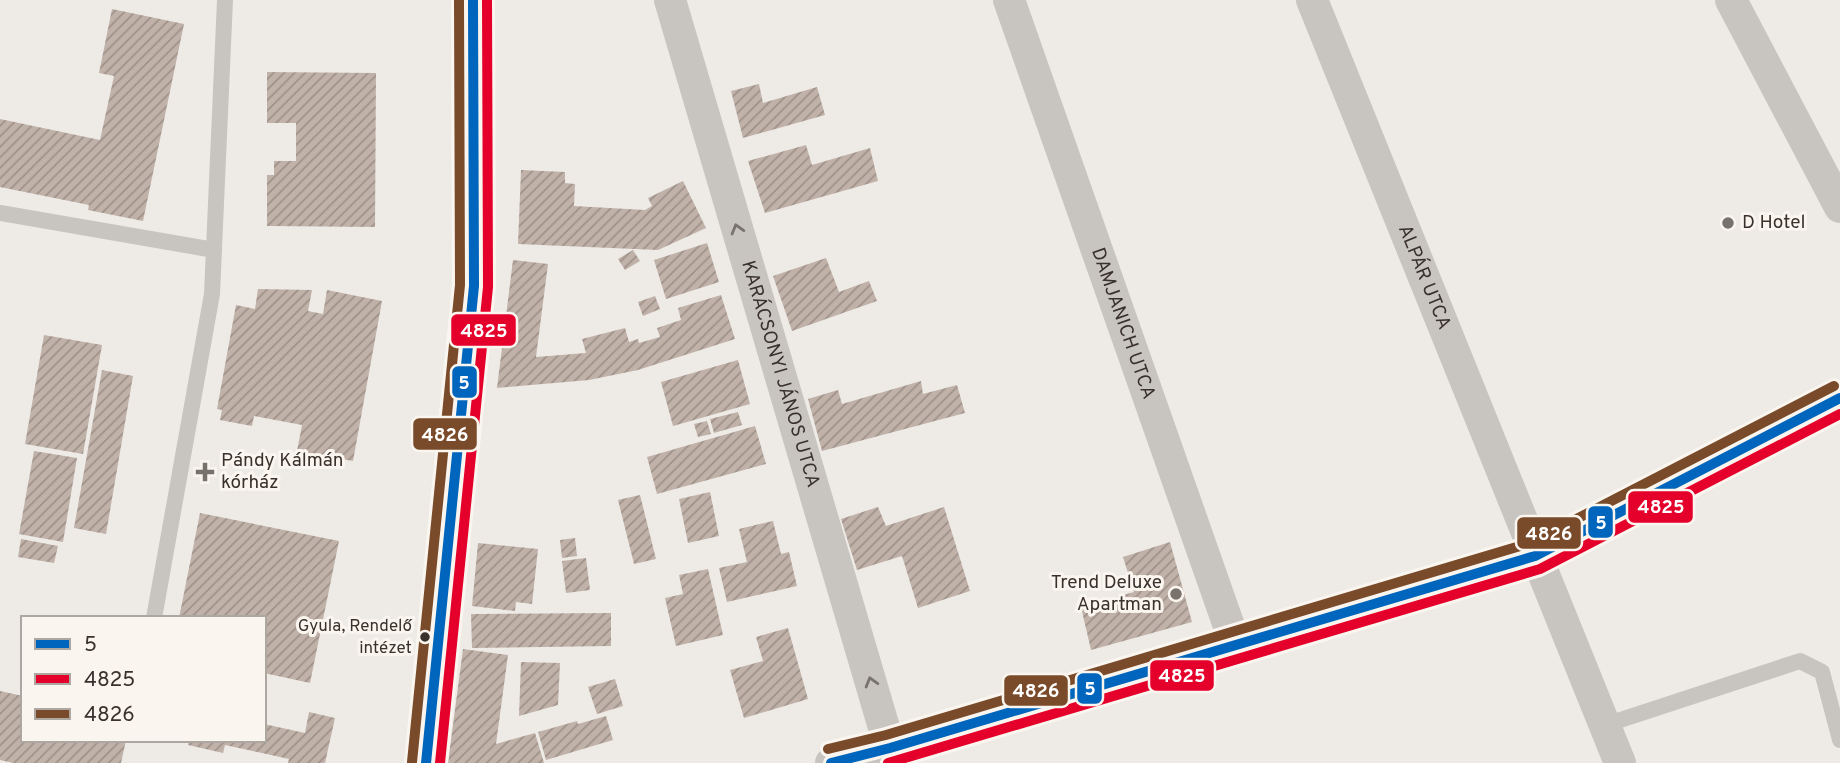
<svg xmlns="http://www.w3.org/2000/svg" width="1840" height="763" font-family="Overpass,sans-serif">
	<defs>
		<pattern id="building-hatch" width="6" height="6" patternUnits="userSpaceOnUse" patternTransform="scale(1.75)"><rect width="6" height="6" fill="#c1b2a9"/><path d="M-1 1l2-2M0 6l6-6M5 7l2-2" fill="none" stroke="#9e918a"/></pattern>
	</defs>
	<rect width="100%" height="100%" fill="#eeebe6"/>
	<path fill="url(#building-hatch)" d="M112 9 184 24 143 221 88 210 89 205 0 187V119L100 140 114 76 99 73Z
		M267 72 376 73 375 227 267 226V175H274V161H296V123H267Z
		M759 84 763 103 817 87 825 115 743 138 731 91Z
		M806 145 812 165 870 148 878 181 765 213 748 161Z
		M521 170 565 172V183L575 184 574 206 645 210 652 206 648 198 683 181 706 228 658 250 518 244Z
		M707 243 719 282 666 299 654 260Z
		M633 250 640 261 625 270 618 259Z
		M826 258 839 292 869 281 877 301 792 331 773 276Z
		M513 260 548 264 536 357 586 353 582 339 625 328 629 342 638 339 639 343 660 337 657 328 681 320 678 308 721 295 735 339 638 370 589 380 497 388Z
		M258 289 312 290 308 311 323 314 327 290 382 301 353 461 297 451 302 425 254 416 252 426 220 420 222 410 217 409 236 305 255 309Z
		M655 296 660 309 643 316 638 302Z
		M44 335 102 345 83 454 25 444Z
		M738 360 750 404 673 426 661 382Z
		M102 370 133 376 106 534 74 528Z
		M921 381 923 394 957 385 965 413 822 451 808 399 838 390 842 404Z
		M738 412 742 425 714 433 710 419Z
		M707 421 711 434 698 437 694 424Z
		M755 426 766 464 657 494 647 457Z
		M34 451 77 458 63 542 19 534Z
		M710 492 719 536 688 543 679 499Z
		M640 495 656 559 634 564 618 500Z
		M878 507 886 526 944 507 970 591 918 608 902 556 857 570 841 519Z
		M200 513 339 541 310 683 264 673V618H179Z
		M773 521 781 554 789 552 797 586 727 602 719 568 747 562 739 529Z
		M575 538 577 556 562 558 560 540Z
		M21 539 58 546 54 563 18 557Z
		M1170 542 1192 622 1091 650 1081 607 1134 592 1123 557Z
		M478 543 538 549 532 604 516 602 515 611 472 606Z
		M586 558 590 590 566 593 562 561Z
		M708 569 723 635 676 646 665 598 683 594 679 575Z
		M611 613V646L472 648 471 614Z
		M788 628 808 699 744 718 730 670 763 661 756 637Z
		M463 649 508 655 496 744 535 733 544 763H448Z
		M521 662 560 663 558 705 519 716Z
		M615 679 623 706 597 714 588 687Z
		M0 691 23 696V740H126L121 763H13L0 760Z
		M309 712 335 718 325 763H288L289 759 225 745 223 753 188 745 189 740H264V724L305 733Z
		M606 716 613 740 546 760 538 732 577 721 578 724Z"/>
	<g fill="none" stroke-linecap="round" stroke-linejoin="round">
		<path stroke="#c8c4bf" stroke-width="16" d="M0 213 214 250
			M154 618 212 294 225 0
			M1605 725 1800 661 1822 672 1840 740"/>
		<g stroke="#c8c4bf" stroke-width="32">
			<path id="s1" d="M670 0 890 748 893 763"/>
			<path id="s2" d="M1009 0 1236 646"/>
			<path id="s3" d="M1312 0 1620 763"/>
			<path d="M1731 0 1840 207"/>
			<path d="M426 763 474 286 473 0"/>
			<path d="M831 763 890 748 1535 556 1840 398"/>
		</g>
		<defs>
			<path id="bus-1" d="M426 763 474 286 473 0
				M831 763 890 748 1535 556 1840 398"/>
			<path id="bus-2" d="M440 763 488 287 487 0
				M888 763 1540 569 1840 414"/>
			<path id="bus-3" d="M828 749 886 735 1530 543 1834 386
				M412 762 460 285 459 0"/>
		</defs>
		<use href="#bus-1" stroke="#faf6ef" stroke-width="16"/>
		<use href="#bus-2" stroke="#faf6ef" stroke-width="16"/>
		<use href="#bus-3" stroke="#faf6ef" stroke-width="16"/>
		<use href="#bus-1" stroke="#0065bd" stroke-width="10"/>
		<use href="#bus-2" stroke="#e4002b" stroke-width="10"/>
		<use href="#bus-3" stroke="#7a4b2a" stroke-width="10"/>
	</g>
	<defs><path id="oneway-chevron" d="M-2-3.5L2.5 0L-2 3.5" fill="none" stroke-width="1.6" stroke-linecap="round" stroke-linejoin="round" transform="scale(1.75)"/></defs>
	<g stroke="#79736e">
		<use href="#oneway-chevron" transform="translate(737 229) rotate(-106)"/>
		<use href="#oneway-chevron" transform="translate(871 682) rotate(-106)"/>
	</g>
	<g fill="#78726d" stroke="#faf6ef" stroke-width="2.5">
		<circle cx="1728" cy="223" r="7"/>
		<path d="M201.5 461.5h7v7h7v7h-7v7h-7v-7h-7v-7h7z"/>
		<circle cx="1176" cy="594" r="7"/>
	</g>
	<circle fill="#39312c" stroke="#faf6ef" stroke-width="2.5" cx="425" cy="637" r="6"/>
	<g text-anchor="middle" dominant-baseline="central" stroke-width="6" stroke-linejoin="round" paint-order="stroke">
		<g font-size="17" fill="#39312c" stroke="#faf6ef" text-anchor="end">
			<text x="412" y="627">Gyula, Rendelő<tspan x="412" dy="22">intézet</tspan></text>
		</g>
		<g font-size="19" fill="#39312c" stroke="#faf6ef" text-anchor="start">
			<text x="1742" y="223">D Hotel</text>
			<text x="221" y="461">Pándy Kálmán<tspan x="221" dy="22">kórház</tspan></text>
			<text x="1162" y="583" text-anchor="end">Trend Deluxe<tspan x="1162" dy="22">Apartman</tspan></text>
		</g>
		<g font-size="19" fill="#39312c" stroke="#faf6ef">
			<text stroke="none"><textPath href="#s3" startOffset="299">ALPÁR UTCA</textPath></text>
			<text stroke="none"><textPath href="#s2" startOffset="343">DAMJANICH UTCA</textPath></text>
			<text stroke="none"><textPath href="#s1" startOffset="390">KARÁCSONYI JÁNOS UTCA</textPath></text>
		</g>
	</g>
	<g stroke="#faf6ef" stroke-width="2.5">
		<rect x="450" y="313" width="67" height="34" rx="7" fill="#e4002b"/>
		<rect x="451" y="365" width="27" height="34" rx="7" fill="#0065bd"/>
		<rect x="412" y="417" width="66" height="34" rx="7" fill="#7a4b2a"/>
		<rect x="1627" y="490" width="67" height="34" rx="7" fill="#e4002b"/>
		<rect x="1587" y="505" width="27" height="34" rx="7" fill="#0065bd"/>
		<rect x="1516" y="516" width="66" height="34" rx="7" fill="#7a4b2a"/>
		<rect x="1149" y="659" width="66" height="33" rx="7" fill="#e4002b"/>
		<rect x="1076" y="672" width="27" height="33" rx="7" fill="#0065bd"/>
		<rect x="1003" y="674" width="66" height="33" rx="7" fill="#7a4b2a"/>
	</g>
	<g font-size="19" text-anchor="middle" font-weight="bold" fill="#fff">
		<text x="484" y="337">4825</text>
		<text x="464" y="389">5</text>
		<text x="445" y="441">4826</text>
		<text x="1661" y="513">4825</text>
		<text x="1601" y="529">5</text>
		<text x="1549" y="540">4826</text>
		<text x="1182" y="682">4825</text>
		<text x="1090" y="695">5</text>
		<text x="1036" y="697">4826</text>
	</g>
	<rect x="21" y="616" width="245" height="126" fill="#faf6ef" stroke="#ada7a1" stroke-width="2"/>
	<rect x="35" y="639" width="35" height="10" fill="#0065bd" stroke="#ada7a1" stroke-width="2"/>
	<text x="84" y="651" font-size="21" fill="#39312c">5</text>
	<rect x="35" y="674" width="35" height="10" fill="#e4002b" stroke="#ada7a1" stroke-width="2"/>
	<text x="84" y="686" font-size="21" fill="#39312c">4825</text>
	<rect x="35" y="709" width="35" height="10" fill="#7a4b2a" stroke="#ada7a1" stroke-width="2"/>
	<text x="84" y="721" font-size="21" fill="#39312c">4826</text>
</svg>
